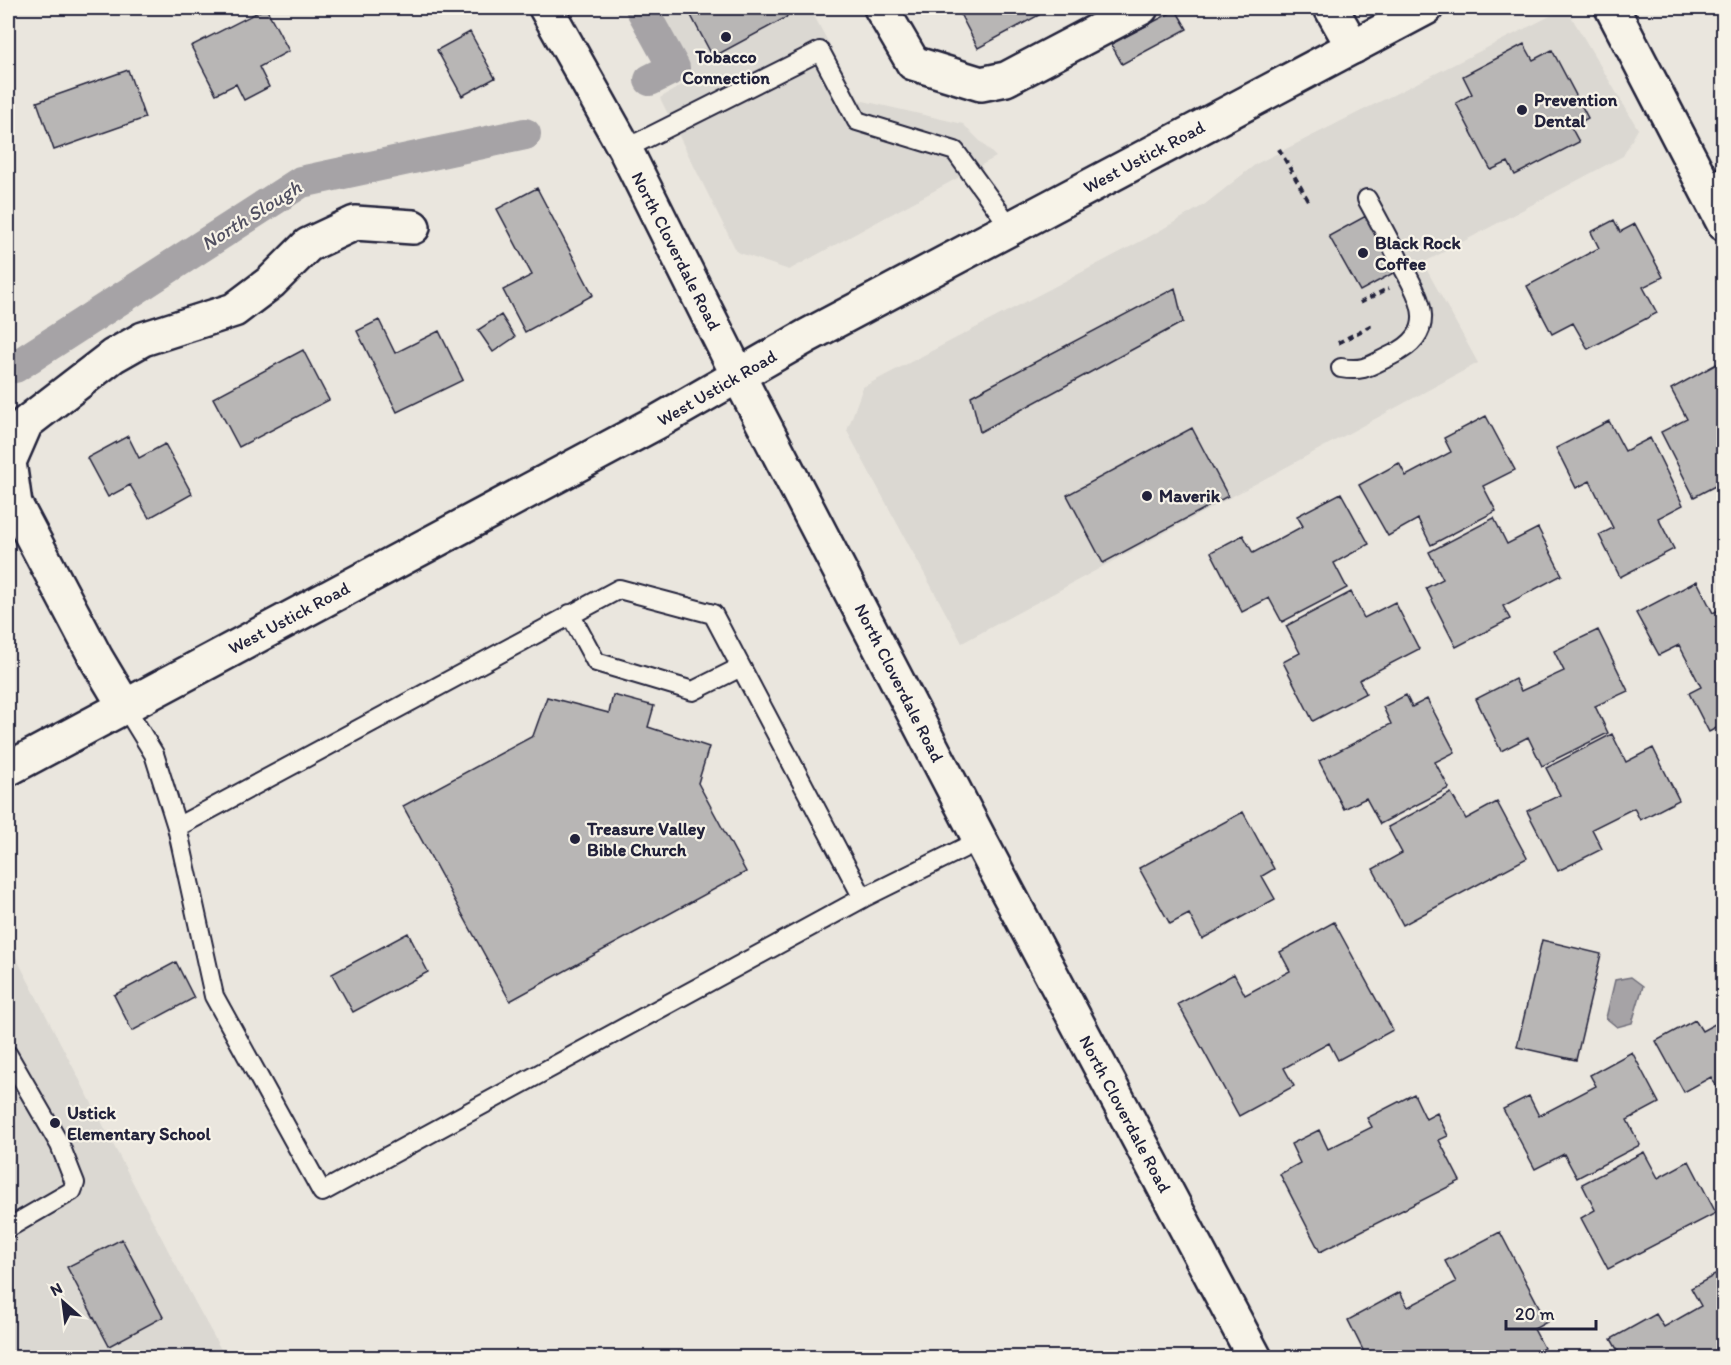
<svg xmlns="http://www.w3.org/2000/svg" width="1731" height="1365" font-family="Itim,sans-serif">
	<rect width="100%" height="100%" fill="#eae6de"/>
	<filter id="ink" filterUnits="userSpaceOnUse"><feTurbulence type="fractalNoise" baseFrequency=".0167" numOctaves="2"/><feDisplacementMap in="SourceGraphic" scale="12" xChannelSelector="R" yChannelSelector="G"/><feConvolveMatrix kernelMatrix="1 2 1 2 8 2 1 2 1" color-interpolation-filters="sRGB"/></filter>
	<g filter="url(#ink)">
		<path fill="#dbd8d2" d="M671 8H810L859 100 963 124 996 157 789 270 737 252 660 98 689 81 659 14Z
			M1566 8 1638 129 1623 156 1423 263 1478 363 962 643 847 431 863 387 1147 238 1204 205 1256 164Z
			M8 942 196 1304 225 1357H8Z"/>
		<path fill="#a6a3a6" stroke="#716f7b" stroke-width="1.5" d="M1631 977 1643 986 1632 1023 1617 1027 1606 1018 1615 980Z"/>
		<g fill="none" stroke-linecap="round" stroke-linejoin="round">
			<path stroke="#a6a3a6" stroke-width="32" d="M641 8 674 68 650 80
				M8 368 15 367 301 182 525 134"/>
		</g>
		<path fill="#b8b6b5" stroke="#22223b" stroke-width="1.5" d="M266 8 289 51 259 67 269 87 244 100 236 84 216 94 191 46Z
			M687 8H783L787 17 713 57Z
			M957 8H1035L1039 15 978 48Z
			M1176 10 1187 29 1122 64 1111 44Z
			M470 32 495 78 462 96 437 50Z
			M1524 44 1533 60 1552 50 1588 118 1571 127 1579 142 1515 175 1508 162 1491 170 1456 103 1472 94 1463 76Z
			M128 70 145 118 54 150 37 102Z
			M537 188 593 295 525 332 503 290 532 275 497 209Z
			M1366 216 1397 271 1360 291 1329 236Z
			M1614 220 1620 232 1635 224 1663 277 1643 287 1657 313 1588 349 1573 323 1552 334 1527 286 1599 248 1591 232Z
			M1175 288 1183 322 980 432 971 396Z
			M501 315 515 337 493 352 478 330Z
			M379 320 395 353 439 331 463 380 397 412 357 331Z
			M303 350 329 400 239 447 213 398Z
			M1722 361 1724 492 1719 484 1694 497 1661 432 1687 419 1671 389Z
			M1486 416 1515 470 1483 486 1496 511 1431 545 1418 519 1388 536 1359 485 1399 463 1406 476 1451 452 1444 438Z
			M1609 421 1625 451 1650 438 1683 505 1658 518 1674 549 1620 577 1599 535 1613 528 1590 481 1576 488 1556 448Z
			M1192 428 1228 496 1103 563 1067 495Z
			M128 436 139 458 165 444 192 494 149 518 130 485 108 497 87 458Z
			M1341 493 1369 544 1334 563 1347 588 1282 622 1269 598 1242 612 1211 552 1243 535 1253 553 1303 526 1297 516Z
			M1494 518 1507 544 1538 528 1562 575 1503 606 1510 619 1456 647 1426 588 1443 579 1429 552Z
			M1697 581 1713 613 1724 607V724L1709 732 1689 693 1701 687 1679 645 1659 655 1636 613Z
			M1351 592 1364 618 1395 602 1419 649 1359 680 1366 693 1313 721 1283 662 1300 653 1286 626Z
			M1598 630 1628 691 1595 706 1608 733 1542 766 1528 737 1501 751 1476 699 1515 679 1521 691 1564 671 1554 651Z
			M613 695 654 706 648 727 709 747 698 783 746 872 510 1001 403 806 533 736 547 697 609 713Z
			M1406 695 1412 707 1427 699 1455 752 1435 762 1449 788 1380 824 1366 798 1344 809 1319 761 1391 724 1383 707Z
			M1612 734 1626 762 1653 748 1679 800 1640 820 1634 808 1592 829 1602 849 1558 871 1527 811 1560 795 1546 768Z
			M1451 793 1466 819 1497 802 1527 858 1403 925 1373 869 1402 853 1388 827Z
			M1243 812 1274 869 1262 876 1275 899 1202 939 1189 914 1170 924 1139 868Z
			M1334 922 1393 1030 1338 1060 1329 1043 1284 1068 1294 1086 1239 1116 1178 1004 1234 974 1245 995 1290 971 1280 952Z
			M408 933 428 972 353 1012 332 974Z
			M1542 940 1601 954 1576 1060 1517 1047Z
			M176 962 194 998 132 1031 114 995Z
			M1724 1019V1100L1711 1077 1684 1092 1656 1041 1695 1020 1702 1031Z
			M1632 1052 1659 1103 1627 1120 1640 1145 1577 1178 1564 1154 1535 1169 1503 1109 1529 1096 1539 1116 1596 1086 1590 1075Z
			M1414 1094 1426 1119 1437 1113 1448 1136 1439 1140 1460 1181 1320 1252 1280 1174 1300 1163 1291 1144 1319 1130 1328 1149 1372 1127 1367 1118Z
			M1644 1152 1658 1178 1689 1161 1716 1213 1608 1269 1581 1218 1595 1210 1582 1184Z
			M1500 1232 1547 1322 1534 1329 1544 1348 1527 1358H1496L1493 1353 1485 1358H1367L1348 1320 1400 1292 1408 1307 1456 1282 1445 1261Z
			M122 1239 163 1317 109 1346 67 1267Z
			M1724 1270V1358H1622L1611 1339 1656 1314 1664 1327 1701 1306 1691 1288Z"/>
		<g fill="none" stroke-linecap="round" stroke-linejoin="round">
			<defs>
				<path id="lane" d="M625 149 820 51 857 121 955 151 1011 228
					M1704 185 1724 176
					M1341 368C1365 372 1371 365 1392 355 1442 331 1419 297 1399 260 1389 239 1378 219 1367 199
					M570 614 596 662 693 691 741 667
					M124 705 154 754 177 827 214 996 322 1192 863 898 713 614 619 589 177 827
					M863 898 980 840
					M8 1055 60 1145 75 1183 72 1191 8 1228"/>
				<path id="street" d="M881 8 913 63 981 84 1006 79 1141 8
					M1331 8 1353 47
					M1612 8 1724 224
					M124 705 96 658 15 504 9 462 26 423 113 356 143 339 234 310 271 282 308 245 355 223 413 227"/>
				<path id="secondary" d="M546 8 625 149 739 377 980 840 1255 1358
					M8 769 659 421 807 336 1426 8"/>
			</defs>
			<use href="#lane" stroke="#22223b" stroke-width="22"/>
			<use href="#street" stroke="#22223b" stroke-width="38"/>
			<use href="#secondary" stroke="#22223b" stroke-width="38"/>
			<path stroke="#22223b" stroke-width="4" stroke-dasharray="6 4.5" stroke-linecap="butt" d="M1279 149 1309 202
				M1360 303 1389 288
				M1338 343 1372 325"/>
			<use href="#lane" stroke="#f7f3e8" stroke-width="18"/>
			<use href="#street" stroke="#f7f3e8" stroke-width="33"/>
			<use href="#secondary" stroke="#f7f3e8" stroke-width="33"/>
		</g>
	</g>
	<g fill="#22223b" stroke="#f7f3e8" stroke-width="2">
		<circle cx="726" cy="37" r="6"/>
		<circle cx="1522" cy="110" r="6"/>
		<circle cx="1363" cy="253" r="6"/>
		<circle cx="1147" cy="496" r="6"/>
		<circle cx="575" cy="839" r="6"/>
		<circle cx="55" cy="1123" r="6"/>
	</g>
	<g text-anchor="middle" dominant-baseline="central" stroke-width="4.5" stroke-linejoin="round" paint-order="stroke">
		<g font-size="18" font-weight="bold" fill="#22223b" stroke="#f7f3e8" text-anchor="start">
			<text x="726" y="57" text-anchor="middle">Tobacco<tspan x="726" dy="21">Connection</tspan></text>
			<text x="1534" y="100">Prevention<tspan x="1534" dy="21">Dental</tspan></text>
			<text x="1375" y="243">Black Rock<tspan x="1375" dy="21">Coffee</tspan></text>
			<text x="1159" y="496">Maverik</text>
			<text x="587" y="829">Treasure Valley<tspan x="587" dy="21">Bible Church</tspan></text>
			<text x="67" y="1113">Ustick<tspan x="67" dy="21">Elementary School</tspan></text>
		</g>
		<g font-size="18" fill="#22223b" stroke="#f7f3e8">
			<text transform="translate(1144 157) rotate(-28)">West Ustick Road</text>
			<text transform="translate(676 251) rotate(63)">North Cloverdale Road</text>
			<text transform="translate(717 388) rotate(-30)">West Ustick Road</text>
			<text transform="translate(289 618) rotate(-28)">West Ustick Road</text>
			<text transform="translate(899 683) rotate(63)">North Cloverdale Road</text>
			<text transform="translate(1125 1114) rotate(62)">North Cloverdale Road</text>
		</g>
		<g font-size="20" font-style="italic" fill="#504f60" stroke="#f7f3e8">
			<text transform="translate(251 215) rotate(-32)">North Slough</text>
		</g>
	</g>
	<rect width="1731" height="1365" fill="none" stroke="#f7f3e8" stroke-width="30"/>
	<rect x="15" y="15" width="1701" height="1335" fill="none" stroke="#22223b" stroke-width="2" filter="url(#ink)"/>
	<g transform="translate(63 1302) rotate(332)" stroke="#f7f3e8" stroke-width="4.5" paint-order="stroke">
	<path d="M0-4.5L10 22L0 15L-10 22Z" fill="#22223b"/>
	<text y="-9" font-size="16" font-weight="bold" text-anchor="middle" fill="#22223b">N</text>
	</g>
	<path d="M1506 1320v9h90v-9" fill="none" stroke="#22223b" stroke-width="3"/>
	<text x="1515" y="1320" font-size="18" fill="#22223b" stroke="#f7f3e8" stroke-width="4.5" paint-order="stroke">20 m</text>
</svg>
